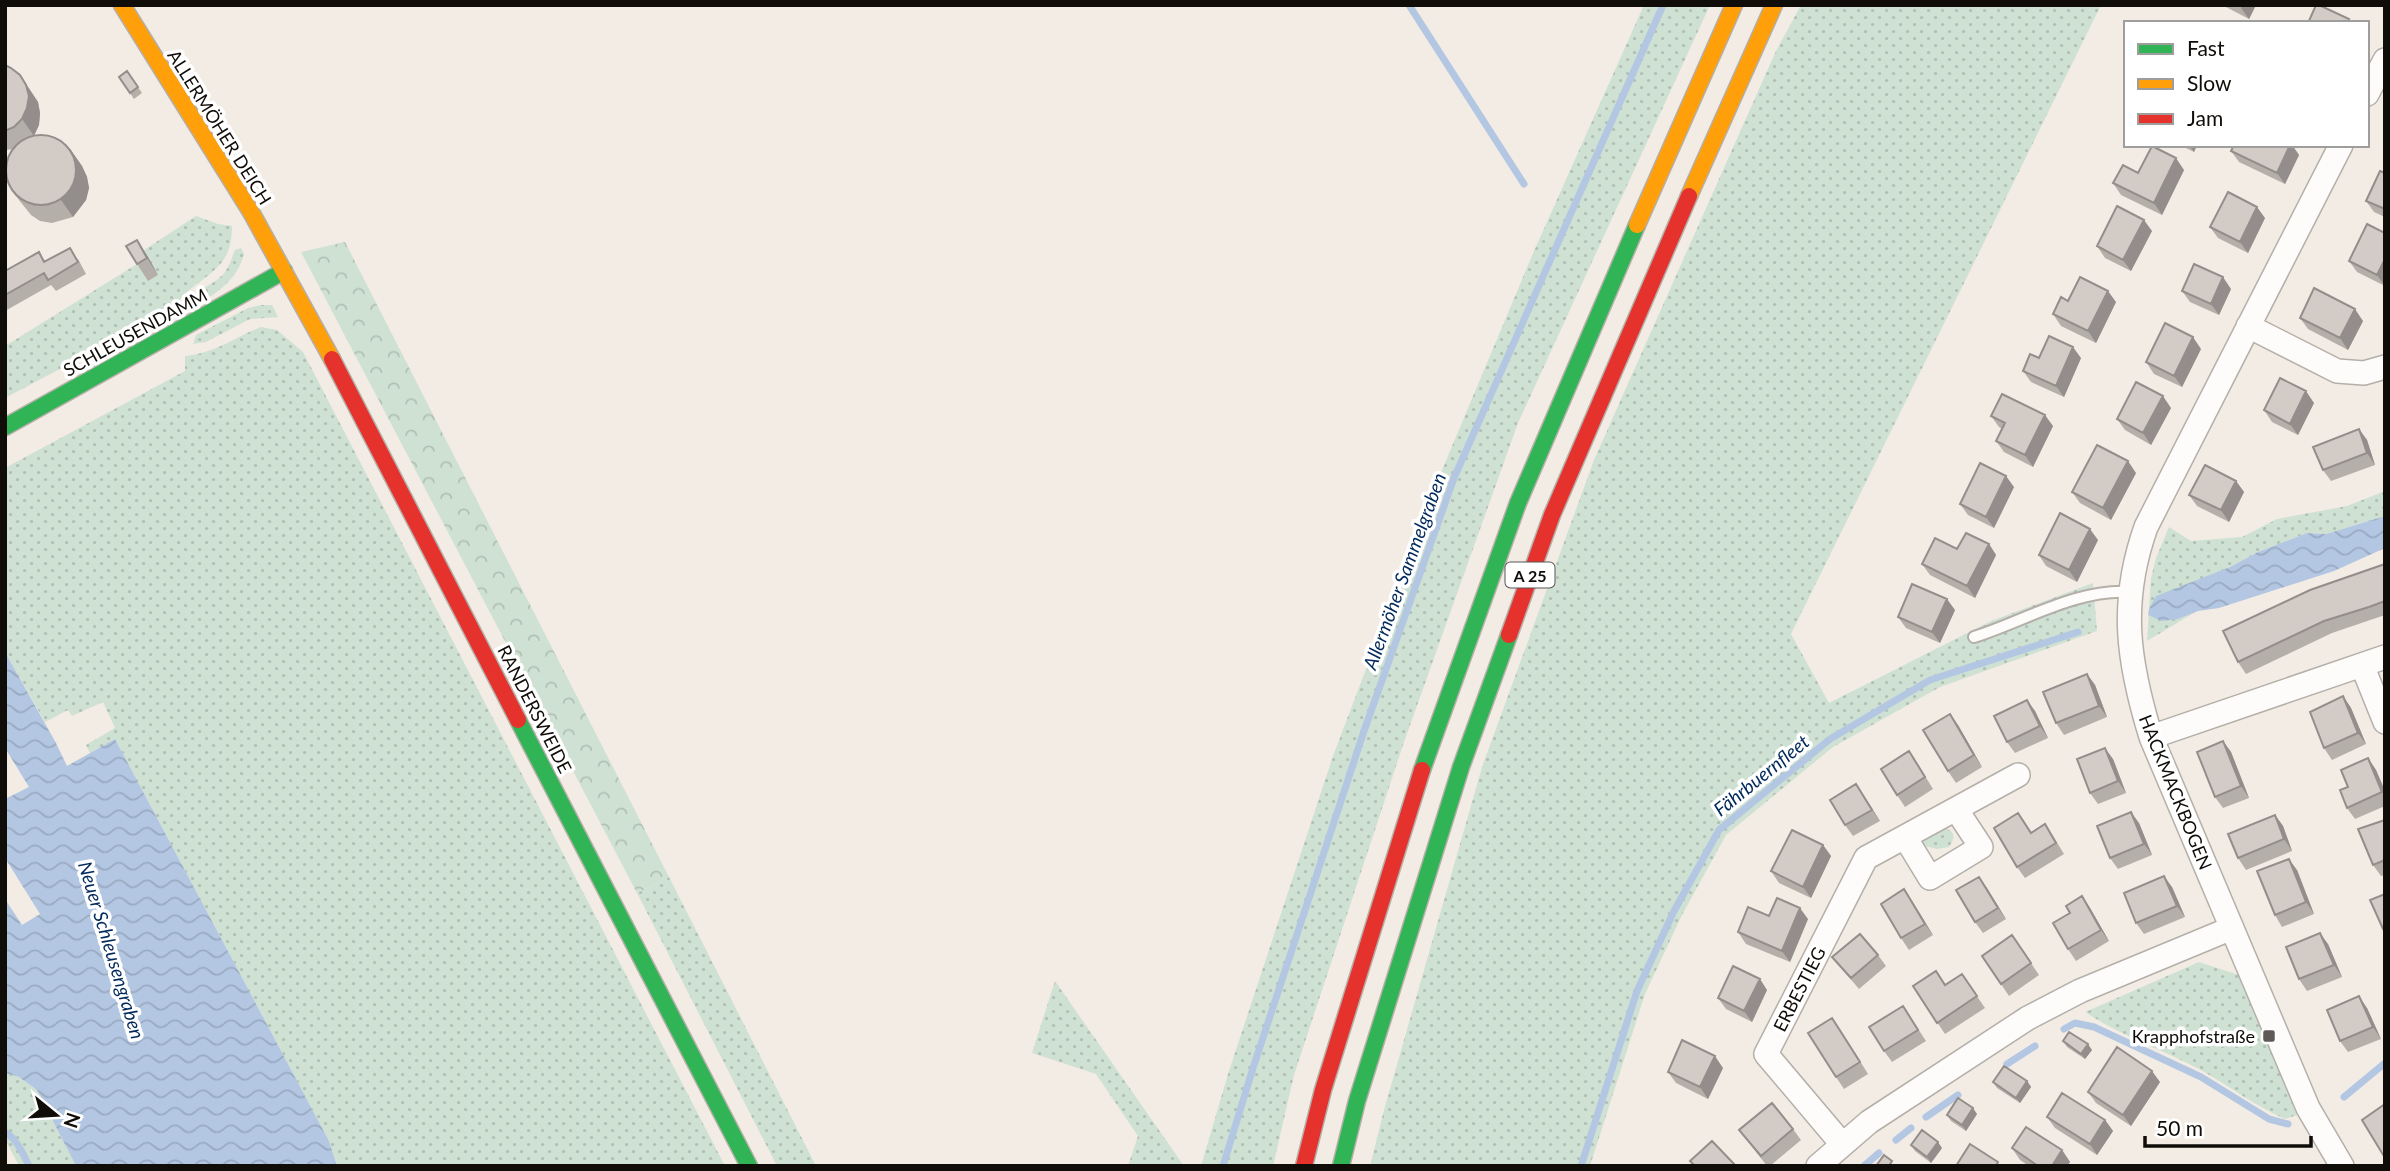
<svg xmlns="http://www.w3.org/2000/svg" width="2390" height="1171" font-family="Lato,sans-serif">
	<defs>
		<pattern id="green-dots" width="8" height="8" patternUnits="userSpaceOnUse" patternTransform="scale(1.75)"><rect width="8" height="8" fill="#cfe1d3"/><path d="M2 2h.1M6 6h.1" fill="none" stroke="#b1c0b4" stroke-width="1.8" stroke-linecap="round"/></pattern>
		<pattern id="forest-crowns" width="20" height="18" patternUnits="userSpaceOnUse" patternTransform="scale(1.75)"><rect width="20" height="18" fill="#cfe1d3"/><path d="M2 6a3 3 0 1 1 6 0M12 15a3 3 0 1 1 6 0" fill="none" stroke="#b1c0b4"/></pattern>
		<pattern id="water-waves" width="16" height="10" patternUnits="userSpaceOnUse" patternTransform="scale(1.75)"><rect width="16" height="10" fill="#b3c7e3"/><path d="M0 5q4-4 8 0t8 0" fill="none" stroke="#99aac1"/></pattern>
	</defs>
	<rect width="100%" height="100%" fill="#f3ece4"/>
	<path fill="url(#green-dots)" d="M1644 5H1710L1518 423 1404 742 1294 1075 1273 1166H1201L1228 1074 1333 756 1437 482 1534 251Z
		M1801 5H2101L1791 634 1829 703 1991 621 2093 583 2097 631 1940 687 1833 747 1726 835 1682 915 1645 994 1590 1166H1370L1384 1110 1482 767 1594 460 1776 51Z
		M196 216 218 224 232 226C232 265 212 271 187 292 180 298 179 304 168 312L5 398V346L137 264 141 252Z
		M241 248 244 254C237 281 216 293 194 308L186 306C192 289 215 286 225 272 230 265 232 257 235 250Z
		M261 305H272L278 317 250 319 206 342 193 344 196 335 248 308Z
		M261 327 277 330 303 352 725 1166H337L329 1141 115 739 90 753 86 745 115 728 103 702 72 716 68 710 45 722 5 652V468L185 371V356C216 353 233 338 261 327Z
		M2385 491V516L2326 534 2307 533 2258 552 2230 567 2198 581 2178 619 2197 611 2147 641 2151 578 2156 558 2169 527 2191 541 2242 537 2277 519 2347 506Z
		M1944 828C1956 831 1955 839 1949 847L1937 849 1921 845 1925 838Z
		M669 877 816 1166H777L637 893Z
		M2199 962 2239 975 2297 1115 2285 1119C2255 1106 2229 1086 2201 1070 2162 1049 2121 1036 2085 1012Z
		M1055 981 1184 1166H1128L1138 1136 1096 1074 1032 1053Z
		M5 1073 19 1077 37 1090 76 1166H19L5 1139Z"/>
	<path fill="url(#forest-crowns)" d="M345 242 669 877 637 893 301 252Z"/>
	<path fill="url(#water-waves)" d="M2385 516V548L2334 571 2219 608 2198 611 2178 619 2162 621 2148 615 2149 609 2156 596 2230 567 2258 552 2307 533 2326 534Z
		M5 652 56 743 67 766 115 739 329 1141 337 1166H76L37 1090 19 1077 5 1073V799L29 787 5 748Z"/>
	<path fill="#f3ece4" d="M5 858 40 914 22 925 5 899Z"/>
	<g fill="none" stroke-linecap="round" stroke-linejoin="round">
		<path stroke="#b3c7e3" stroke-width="7" d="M1409 5 1524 184
			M2064 1029 2075 1023 2094 1027 2201 1077 2269 1119 2288 1124
			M2007 1064 2035 1046
			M2344 1097 2385 1063
			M1926 1117 1958 1095
			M5 1132C17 1139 23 1154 29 1166
			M1896 1140 1911 1128
			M1223 1166 1253 1068 1364 731 1454 478 1663 5
			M1581 1166 1637 991 1674 911 1719 830 1830 739 1930 680 2078 632
			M1864 1166 1879 1153"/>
		<defs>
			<path id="lane" d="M1974 637C2022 622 2078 588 2130 592"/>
			<path id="street" d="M2367 94 2385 60
				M2341 145 2146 527C2119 603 2128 662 2151 737L2308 1108 2342 1166
				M2248 326 2337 371 2364 373 2385 367
				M2362 665 2385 722
				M2151 737 2385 657
				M1905 837 1930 878 1981 847 1956 809
				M1842 1144 1766 1054 1866 858 2018 775
				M1818 1166 1869 1122 2028 1018 2080 991 2232 928"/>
			<path id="fast" d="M5 427 284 271
				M518 720 749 1166
				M1422 770 1518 503 1637 225
				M1341 1166 1357 1101 1461 767 1509 635"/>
			<path id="slow" d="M122 5 251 212 332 359
				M1689 196 1774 5
				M1637 225 1734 5"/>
			<path id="jam" d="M332 359 518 720
				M1509 635 1552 515 1689 196
				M1304 1166 1323 1090 1422 770"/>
		</defs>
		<use href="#lane" stroke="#b4afa9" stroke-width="14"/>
		<use href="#street" stroke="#b4afa9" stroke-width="26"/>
		<use href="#fast" stroke="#b4afa9" stroke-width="19"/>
		<use href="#slow" stroke="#b4afa9" stroke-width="19"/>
		<use href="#jam" stroke="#b4afa9" stroke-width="19"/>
		<use href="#lane" stroke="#fdfcfb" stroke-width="10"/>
		<use href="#street" stroke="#fdfcfb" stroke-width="23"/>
		<use href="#fast" stroke="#30b455" stroke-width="16"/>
		<use href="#slow" stroke="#ff9f0a" stroke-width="16"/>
		<use href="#jam" stroke="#e5322d" stroke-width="16"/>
	</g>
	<path fill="#b5afaa" d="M2222 5H2256L2249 19Z
		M5 65 20 75 38 102 40 113 39 125 33 137 70 149 82 166 87 177 89 188 86 200 73 217 52 223 40 221 31 215 11 190 14 149 5 150Z
		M127 71 142 93 134 99 119 77Z
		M2180 145H2197L2194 152Z
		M2234 145H2292L2299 155 2285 184 2239 162 2231 151Z
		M2184 170 2162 215 2121 195 2113 183 2138 173Z
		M2385 173V217L2374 212 2366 201Z
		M2265 218 2248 253 2218 238 2210 227Z
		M2152 231 2131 271 2105 258 2097 246Z
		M2385 233V286L2357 272 2349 261Z
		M137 240 148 257 158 275 148 281 137 264Z
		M39 252 45 261 78 259 86 274 56 291 51 285 5 311V271Z
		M2231 289 2219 315 2190 302 2182 291Z
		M2068 301 2116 302 2096 343 2061 326 2053 314Z
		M2300 318 2363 321 2348 350 2308 329Z
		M2201 349 2182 387 2154 374 2146 362Z
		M2039 358H2081L2064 397 2031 382 2023 371Z
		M2314 403 2298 435 2272 422 2264 410Z
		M2171 408 2151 445 2125 430 2117 419Z
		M1991 416 2053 426 2033 467 2004 452 1996 441 2002 429 1999 427Z
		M2359 429 2367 440 2375 465 2331 481 2323 470Z
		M2136 473 2111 520 2080 503 2072 492Z
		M2236 481 2244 492 2229 522 2197 506 2189 495Z
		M2014 487 1994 528 1968 515 1960 504Z
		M2098 540 2077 582 2046 566 2039 555Z
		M1989 544 1996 555 1975 598 1930 575 1922 564 1957 549Z
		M2385 564V615L2332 633 2246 674 2238 662Z
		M1955 610 1940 643 1906 628 1898 617Z
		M2087 674 2095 685 2107 717 2064 735 2056 723Z
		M2343 696 2351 708 2366 744 2332 760 2324 748Z
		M2027 700 2035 711 2048 738 2015 753 2007 742Z
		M1958 725 1982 767 1956 783 1948 771Z
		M2223 741 2231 752 2249 798 2223 808 2215 797Z
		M2368 758 2376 770 2385 791V806L2355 819 2347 808 2348 787Z
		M2113 759 2126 793 2098 804 2090 793Z
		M1917 763 1933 789 1905 807 1897 795Z
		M1856 784 1880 821 1853 836 1845 825Z
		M2275 815 2283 826 2292 851 2246 870 2238 858Z
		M2385 820V875L2381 876 2373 865Z
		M2139 823 2152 855 2118 869 2110 858Z
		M2026 824 2031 833 2053 836 2064 854 2025 878 2017 867Z
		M1823 845 1831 856 1811 898 1779 883 1771 871Z
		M2297 870 2314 914 2282 927 2275 915Z
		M1979 877 2006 919 1983 933 1975 922Z
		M2172 887 2185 917 2144 934 2136 923Z
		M2082 896 2090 908 2109 941 2076 961 2068 949 2070 913Z
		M1912 901 1933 935 1909 950 1901 938Z
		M1808 919 1790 962 1746 944 1738 932Z
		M2012 935 2039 975 2009 996 1982 956Z
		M2328 944 2342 977 2307 991 2299 979Z
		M1878 955 1886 966 1859 989 1832 957Z
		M1962 974 1985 1008 1945 1034 1913 986 1946 985Z
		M1767 990 1752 1022 1726 1009 1718 998Z
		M1903 1006 1926 1041 1892 1062 1884 1051Z
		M2367 1008 2381 1039 2348 1052 2340 1041Z
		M1840 1029 1868 1074 1844 1089 1836 1077Z
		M2063 1041 2092 1050 2085 1059 2067 1047Z
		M1723 1068 1708 1099 1676 1083 1668 1072Z
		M2027 1081 2031 1087 2020 1103 1997 1088 1993 1082Z
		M2160 1082 2131 1126 2096 1103 2088 1092Z
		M1977 1114 1966 1131 1951 1121 1947 1115Z
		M2047 1117 2105 1120 2113 1131 2097 1155 2055 1128Z
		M1793 1129 1801 1140 1770 1166H1767L1739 1130Z
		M1911 1145 1942 1148 1931 1163 1915 1151Z
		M2012 1148 2062 1150 2070 1162 2067 1166H2029L2020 1160Z"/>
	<path fill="#938e8b" d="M2243 5H2256L2249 19 2241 8Z
		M20 75 38 102 40 113 39 125 34 136 22 119Z
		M2189 145H2197L2194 152Z
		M2290 145H2292L2299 155 2285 184 2277 173Z
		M70 149 82 166 87 177 89 188 86 200 73 217 61 200Z
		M2176 158 2184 170 2162 215 2154 203Z
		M2257 207 2265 218 2248 253 2240 242Z
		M2144 220 2152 231 2131 271 2123 260Z
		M137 240 148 257 158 275 147 258Z
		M2385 259V286L2377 275Z
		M2223 277 2231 289 2219 315 2211 304Z
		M2108 291 2116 302 2096 343 2088 331Z
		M2355 309 2363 321 2348 350 2340 338Z
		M2193 337 2201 349 2182 387 2174 376Z
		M2073 347 2081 358 2064 397 2056 386Z
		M2306 391 2314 403 2298 435 2290 424Z
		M2163 396 2171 408 2151 445 2143 433Z
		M2045 415 2053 426 2033 467 2025 455Z
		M2359 429 2367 440 2375 465 2367 453Z
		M2128 461 2136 473 2111 520 2103 508Z
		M2006 476 2014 487 1994 528 1986 517Z
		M2236 481 2244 492 2229 522 2221 510Z
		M2090 529 2098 540 2077 582 2069 570Z
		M1989 544 1996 555 1975 598 1967 586Z
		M1947 599 1955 610 1940 643 1932 632Z
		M2087 674 2095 685 2107 717 2099 706Z
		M2343 696 2351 708 2366 744 2358 733Z
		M2027 700 2035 711 2048 738 2040 726Z
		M1950 714 1958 725 1982 767 1974 755Z
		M2223 741 2231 752 2249 798 2241 786Z
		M2105 748 2113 759 2126 793 2118 781Z
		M2368 758 2376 770 2385 791V796Z
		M1856 784 1864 796 1880 821 1872 810Z
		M2131 812 2139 823 2152 855 2144 844Z
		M2275 815 2283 826 2292 851 2284 839Z
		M1823 845 1831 856 1811 898 1803 887Z
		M2289 859 2297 870 2314 914 2306 902Z
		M2164 876 2172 887 2185 917 2177 906Z
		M1979 877 1987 888 2006 919 1998 908Z
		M1904 889 1912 901 1933 935 1925 924Z
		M2082 896 2090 908 2109 941 2101 930Z
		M1800 908 1808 919 1790 962 1782 951Z
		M2320 933 2328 944 2342 977 2334 965Z
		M1760 979 1767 990 1752 1022 1744 1011Z
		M2359 996 2367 1008 2381 1039 2373 1027Z
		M2088 1044 2092 1050 2085 1059 2081 1054Z
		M1715 1056 1723 1068 1708 1099 1700 1087Z
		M2152 1071 2160 1082 2131 1126 2123 1115Z
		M2027 1081 2031 1087 2020 1103 2016 1098Z
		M1973 1108 1977 1114 1966 1131 1962 1125Z
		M2105 1120 2113 1131 2097 1155 2090 1144Z
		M1938 1142 1942 1148 1931 1163 1927 1157Z
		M2062 1150 2070 1162 2067 1166H2052Z"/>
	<path fill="#d2cbc6" stroke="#938e8b" stroke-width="2" d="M2316 5H2319L2349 19 2347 23H2308Z
		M5 65 11 68 20 75 26 85 29 96 27 108 22 119 14 127 5 131Z
		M127 71 138 87 130 93 119 77Z
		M6 170a35 35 0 1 1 70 0a35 35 0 1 1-70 0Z
		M2234 145H2290L2277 173 2231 151Z
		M2152 146 2176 158 2154 203 2113 183 2123 165 2138 173Z
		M2380 171 2385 173V209L2366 201Z
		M2228 192 2257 207 2240 242 2210 227Z
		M2117 206 2144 220 2123 260 2097 246Z
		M2367 224 2385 233V259L2377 275 2349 261Z
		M137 240 147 258 137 264 126 246Z
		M70 248 78 262 48 280 44 273 5 295V271L39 252 44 262Z
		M2194 264 2223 277 2211 304 2182 291Z
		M2080 277 2108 291 2088 331 2053 314 2061 297 2068 301Z
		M2314 288 2355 309 2340 338 2300 318Z
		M2165 323 2193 337 2174 376 2146 362Z
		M2049 336 2073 347 2056 386 2023 371 2030 354 2039 358Z
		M2280 378 2306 391 2290 424 2264 410Z
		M2136 382 2163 396 2143 433 2117 419Z
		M2002 394 2045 415 2025 455 1996 441 2005 423 1991 416Z
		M2359 429 2367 453 2323 470 2313 447Z
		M2097 445 2128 461 2103 508 2072 492Z
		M1980 463 2006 476 1986 517 1960 504Z
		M2205 465 2236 481 2221 510 2189 495Z
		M2060 513 2090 529 2069 570 2039 555Z
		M1966 533 1989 544 1967 586 1922 564 1935 538 1957 549Z
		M2385 564V601L2369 607 2324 621 2238 662 2223 631 2310 590Z
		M1912 584 1947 599 1932 632 1898 617Z
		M2087 674 2099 706 2056 723 2043 692Z
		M2343 696 2358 733 2324 748 2310 712Z
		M2027 700 2040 726 2007 742 1994 716Z
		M1950 714 1974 755 1948 771 1923 730Z
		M2223 741 2241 786 2215 797 2197 752Z
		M2105 748 2118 781 2090 793 2077 759Z
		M1909 751 1925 777 1897 795 1881 769Z
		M2368 758 2382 792 2347 808 2340 790 2348 787 2341 770Z
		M1856 784 1872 810 1845 825 1830 800Z
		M2131 812 2144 844 2110 858 2097 826Z
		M2018 813 2031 833 2045 824 2056 843 2017 867 1994 828Z
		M2275 815 2284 839 2238 858 2228 834Z
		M2385 820V860L2373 865 2358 829Z
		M1792 830 1823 845 1803 887 1771 871Z
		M2289 859 2306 902 2275 915 2257 871Z
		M2164 876 2177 906 2136 923 2124 893Z
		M1979 877 1998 908 1975 922 1956 890Z
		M1904 889 1925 924 1901 938 1881 904Z
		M2385 894V928L2383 929 2370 900Z
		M2082 896 2101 930 2068 949 2053 923 2070 913 2066 906Z
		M1777 898 1800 908 1782 951 1738 932 1748 907 1769 916Z
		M2320 933 2334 965 2299 979 2286 947Z
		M1860 934 1878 955 1851 978 1832 957Z
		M2012 935 2031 963 2001 984 1982 956Z
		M1733 966 1760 979 1744 1011 1718 998Z
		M1936 971 1945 985 1962 974 1977 996 1937 1023 1913 986Z
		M2359 996 2373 1027 2340 1041 2327 1010Z
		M1903 1006 1918 1030 1884 1051 1869 1027Z
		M1832 1018 1860 1062 1836 1077 1808 1033Z
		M2069 1032 2088 1044 2081 1054 2063 1041Z
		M1682 1040 1715 1056 1700 1087 1668 1072Z
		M2117 1047 2152 1071 2123 1115 2088 1092Z
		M2004 1066 2027 1081 2016 1098 1993 1082Z
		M2062 1093 2105 1120 2090 1144 2047 1117Z
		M1958 1098 1973 1108 1962 1125 1947 1115Z
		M1772 1103 1793 1129 1761 1156 1739 1130Z
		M2385 1104V1158L2362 1120Z
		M2026 1127 2062 1150 2052 1166H2038L2012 1148Z
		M1922 1130 1938 1142 1927 1157 1911 1145Z
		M1712 1141 1736 1166H1695L1690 1161Z
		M1970 1144 1998 1162 1996 1166H1956Z
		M1884 1155 1892 1161 1889 1166H1876Z"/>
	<rect fill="#5f5a55" stroke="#fff" stroke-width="2.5" x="2262" y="1029" width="14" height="14" rx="3.5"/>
	<g text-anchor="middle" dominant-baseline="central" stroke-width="7" stroke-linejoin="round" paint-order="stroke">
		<rect fill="#fff" stroke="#585552" stroke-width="2" x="1505.5" y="562.5" width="49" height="25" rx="5"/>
		<g font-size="16" font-weight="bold" fill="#100c08">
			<text x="1530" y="575">A 25</text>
		</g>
		<g font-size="18" fill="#100c08" stroke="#fff">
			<text transform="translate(220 127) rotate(58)">ALLERMÖHER DEICH</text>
			<text transform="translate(135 332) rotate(-29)">SCHLEUSENDAMM</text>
			<text transform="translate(535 709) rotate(63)">RANDERSWEIDE</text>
			<text transform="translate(2176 792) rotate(68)">HACKMACKBOGEN</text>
			<text transform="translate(1799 989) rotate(-63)">ERBESTIEG</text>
		</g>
		<g font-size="18" fill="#100c08" stroke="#fff" text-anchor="end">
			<text x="2255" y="1036">Krapphofstraße</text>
		</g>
		<g font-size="19" font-style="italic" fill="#02295c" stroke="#fff">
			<text transform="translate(1404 571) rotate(-70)">Allermöher Sammelgraben</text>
			<text transform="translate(1761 775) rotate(-39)">Fährbuernfleet</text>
			<text transform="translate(112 950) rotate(73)">Neuer Schleusengraben</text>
		</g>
	</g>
	<rect width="2390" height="1171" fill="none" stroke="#100c08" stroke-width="14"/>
	<rect x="2124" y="21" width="245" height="126" fill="#ffffff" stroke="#9f9e9c" stroke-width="2"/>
	<rect x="2138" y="44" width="35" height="10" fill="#30b455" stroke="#9f9e9c" stroke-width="2"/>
	<text x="2187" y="56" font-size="21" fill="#100c08">Fast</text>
	<rect x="2138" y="79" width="35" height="10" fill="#ff9f0a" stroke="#9f9e9c" stroke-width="2"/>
	<text x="2187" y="91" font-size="21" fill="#100c08">Slow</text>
	<rect x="2138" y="114" width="35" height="10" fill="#e5322d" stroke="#9f9e9c" stroke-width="2"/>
	<text x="2187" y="126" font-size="21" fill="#100c08">Jam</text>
	<g transform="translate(56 1115) rotate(108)" stroke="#ffffff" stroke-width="5" paint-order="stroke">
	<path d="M0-5L12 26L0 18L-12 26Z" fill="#100c08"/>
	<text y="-10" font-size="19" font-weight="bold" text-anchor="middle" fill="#100c08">N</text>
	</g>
	<path d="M2145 1136v10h166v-10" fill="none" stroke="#100c08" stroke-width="3.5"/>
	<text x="2156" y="1136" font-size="21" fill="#100c08" stroke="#ffffff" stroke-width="5" paint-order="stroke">50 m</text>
</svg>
